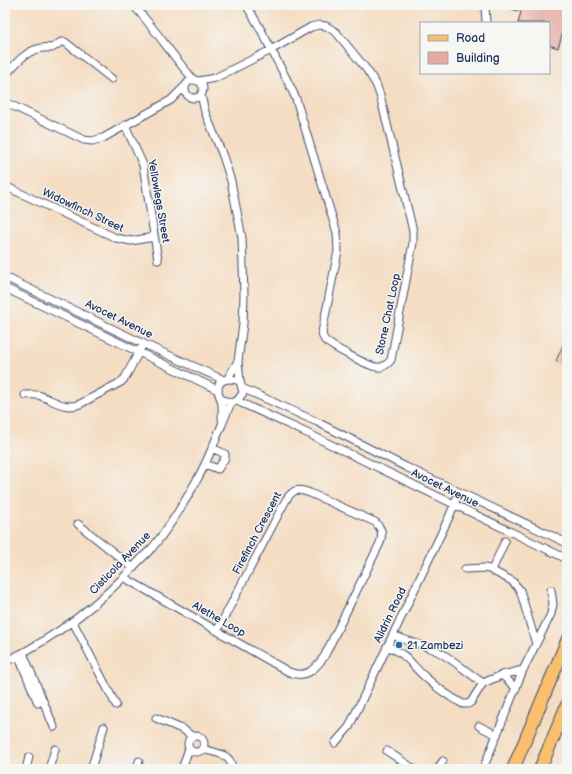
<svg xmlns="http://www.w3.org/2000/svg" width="572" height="774" font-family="'Balsamiq Sans',sans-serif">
	<rect width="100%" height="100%" fill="#f6f6f2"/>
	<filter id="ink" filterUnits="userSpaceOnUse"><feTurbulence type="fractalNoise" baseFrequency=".025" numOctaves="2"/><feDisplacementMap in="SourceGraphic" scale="8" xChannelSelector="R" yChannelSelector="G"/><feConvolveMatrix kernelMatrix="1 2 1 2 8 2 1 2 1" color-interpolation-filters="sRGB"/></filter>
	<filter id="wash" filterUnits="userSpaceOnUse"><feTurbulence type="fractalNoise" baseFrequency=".012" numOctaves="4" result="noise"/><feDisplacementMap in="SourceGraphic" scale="16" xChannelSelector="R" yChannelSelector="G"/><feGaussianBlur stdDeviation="0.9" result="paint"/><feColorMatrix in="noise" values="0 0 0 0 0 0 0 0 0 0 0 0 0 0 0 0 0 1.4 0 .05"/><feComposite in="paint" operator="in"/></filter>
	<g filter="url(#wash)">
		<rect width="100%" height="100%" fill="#f4ddc2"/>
		<g id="blocks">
			<path fill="#e6aaa1" d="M502 5H567V18L558 48 549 45V23H518L521 12 502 6Z
				M567 336V366L556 361Z"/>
		</g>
	</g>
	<g filter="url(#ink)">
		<use href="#blocks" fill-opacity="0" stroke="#3c496d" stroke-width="1"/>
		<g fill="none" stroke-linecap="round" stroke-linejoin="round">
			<defs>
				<path id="street" d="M133 5C155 28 172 56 194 80
					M485 5 486 23
					M5 76C18 60 31 45 52 48L61 42H65L112 79
					M185 89a9 9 0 1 1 18 0a9 9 0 1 1-18 0Z
					M199 81 215 78 271 50 311 27 319 25 326 26 336 32 367 70 376 84 380 95 413 231V243L391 360C387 365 383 368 377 367 370 367 328 345 324 339 322 336 322 331 323 327L338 251 337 233 296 99C289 82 280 67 272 51 264 35 256 20 246 5
					M201 95 205 112 223 156 231 181 242 238 244 294 243 324 238 361 240 381
					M5 102 84 140 92 141 103 138 171 100 184 87
					M125 125 143 165 158 260
					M5 186 116 238 131 241 154 237
					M5 277 144 344 224 380
					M5 288 218 390
					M228 378 238 361
					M242 388 315 421
					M25 395C30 395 36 394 41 396 55 401 65 410 80 404L121 382 125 378 141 348
					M221 399 231 403 237 401 243 393 240 381C231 378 218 377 218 390 218 394 220 396 221 400 223 405 222 413 222 419
					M237 401 309 434
					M319 423 406 467 567 543
					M313 436 567 559
					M205 464 218 469 225 458V454L212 448
					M78 524 133 568
					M465 569 484 568 489 569 512 581 520 590 536 644
					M492 570 505 541
					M125 578 289 672C306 679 314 670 324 657L380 543C383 533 382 529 375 522L310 493C298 488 293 489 286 500L217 631
					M73 622 116 705
					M393 635C407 642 422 644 437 651 453 659 468 673 483 683
					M387 646C409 655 409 663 425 677 436 687 450 697 463 704H468L471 702 483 683 502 675 523 670
					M23 653 54 727
					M18 655 38 703
					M5 662C56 637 100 604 138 562 143 557 148 552 153 547 170 526 185 502 198 478 211 454 220 428 231 403
					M502 675 516 688
					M156 718 184 730 193 737
					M479 726 497 735
					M188 744a8 8 0 1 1 16 0a8 8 0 1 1-16 0Z
					M335 743 349 727 450 515 459 492
					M202 749C213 752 234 754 231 769
					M387 751 414 769
					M26 769 29 757
					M49 769 55 749
					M91 769 104 727
					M137 769 139 761
					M182 769 189 748
					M438 769 443 761
					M483 769 523 670 551 614 553 604 551 590"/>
				<path id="primary" d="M513 769 567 641
					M540 769 567 705"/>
			</defs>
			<use href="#street" stroke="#3c496d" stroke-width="9"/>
			<use href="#primary" stroke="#3c496d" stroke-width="14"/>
			<use href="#street" stroke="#fff" stroke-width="7"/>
			<use href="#primary" stroke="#f9bf6d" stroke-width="12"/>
		</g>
	</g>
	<circle fill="#1f6fb2" stroke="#f6f6f2" stroke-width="1.5" cx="399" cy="645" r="4"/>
	<g text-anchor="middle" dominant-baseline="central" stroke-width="3" stroke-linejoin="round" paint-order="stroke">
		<g font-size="11" fill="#1b2f5e" stroke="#f6f6f2">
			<text transform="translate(159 201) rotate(80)">Yellowlegs Street</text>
			<text transform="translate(83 210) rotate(25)">Widowfinch Street</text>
			<text transform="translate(388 314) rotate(-78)">Stone Chat Loop</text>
			<text transform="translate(119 319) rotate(26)">Avocet Avenue</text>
			<text transform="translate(445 488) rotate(26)">Avocet Avenue</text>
			<text transform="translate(257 533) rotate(-62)">Firefinch Crescent</text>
			<text transform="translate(120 563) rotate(-46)">Cisticola Avenue</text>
			<text transform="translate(390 615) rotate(-64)">Alldrin Road</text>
			<text transform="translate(219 619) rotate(30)">Alethe Loop</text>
		</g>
		<g font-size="11" fill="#1b2f5e" stroke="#f6f6f2" text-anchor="start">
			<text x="407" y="645">21 Zambezi</text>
		</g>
	</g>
	<rect width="572" height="774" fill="none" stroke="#f6f6f2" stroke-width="20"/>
	<rect x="420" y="22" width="130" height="52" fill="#f6f6f2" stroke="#9ea6b7"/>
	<rect x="428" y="35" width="20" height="6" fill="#f9bf6d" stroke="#9ea6b7"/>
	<text x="456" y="42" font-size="12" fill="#1b2f5e">Road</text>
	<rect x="428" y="52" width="20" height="12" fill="#e6aaa1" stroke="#9ea6b7"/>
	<text x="456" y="62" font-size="12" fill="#1b2f5e">Building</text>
</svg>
